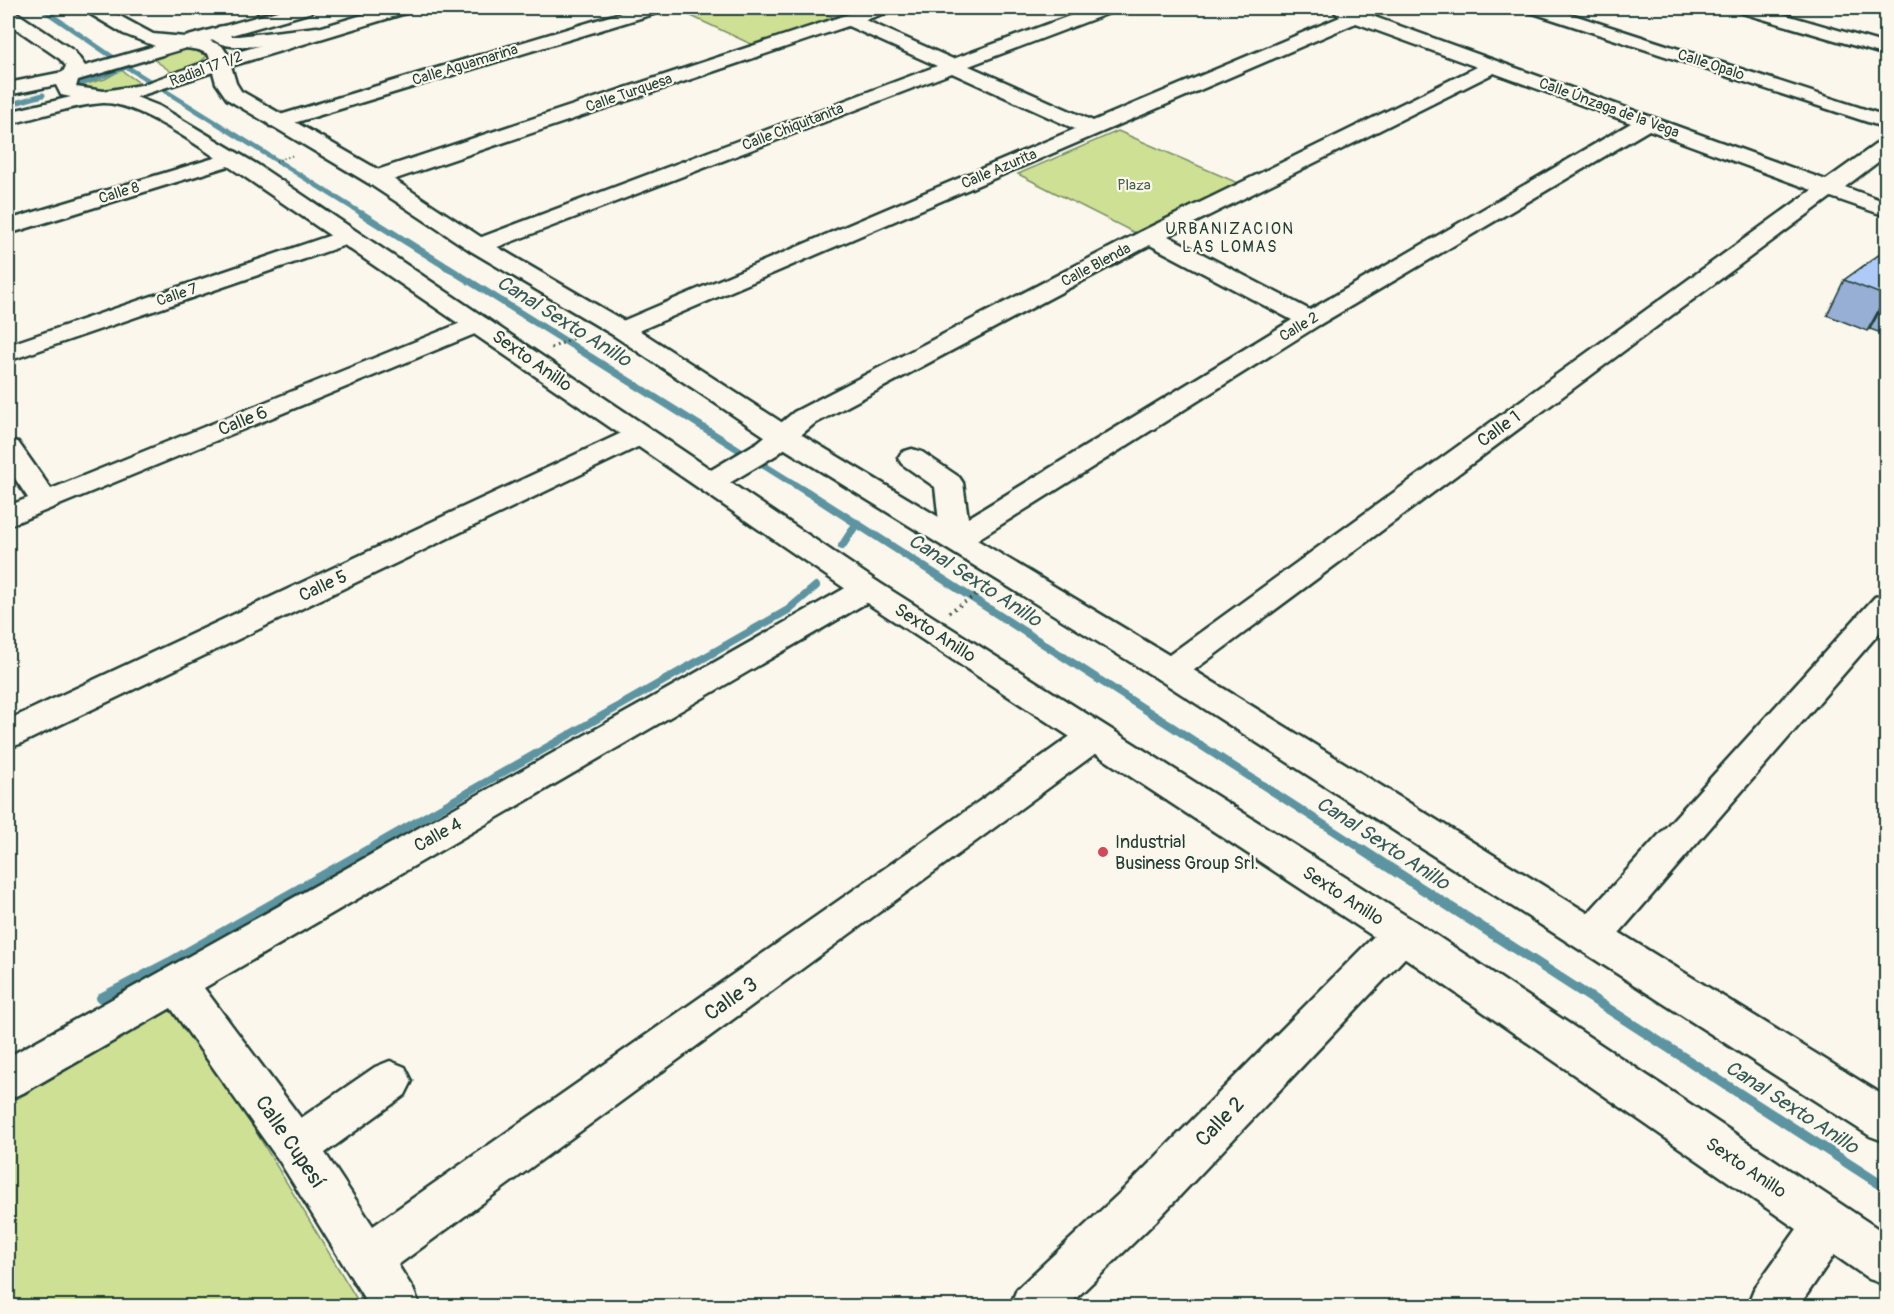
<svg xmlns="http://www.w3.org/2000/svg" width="1894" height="1314" font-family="Pangolin,sans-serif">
	<rect width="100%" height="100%" fill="#fbf7ec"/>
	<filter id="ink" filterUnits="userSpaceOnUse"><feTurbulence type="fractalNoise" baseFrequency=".0167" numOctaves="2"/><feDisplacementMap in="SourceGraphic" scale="12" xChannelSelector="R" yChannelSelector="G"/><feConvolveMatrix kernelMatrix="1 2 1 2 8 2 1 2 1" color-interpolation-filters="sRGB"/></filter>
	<g filter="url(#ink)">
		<path fill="#cee094" stroke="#768e64" stroke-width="1.5" d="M674 8H811L837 19 755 46Z
			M180 49 196 51 207 56 198 64 173 73 149 56Z
			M121 70 141 84 109 91 86 89 82 85 105 79Z
			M1118 131 1238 183 1135 233 1018 174Z
			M167 1011 185 1014 361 1306H8V1104Z"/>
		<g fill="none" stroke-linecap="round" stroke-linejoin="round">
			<path stroke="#5d94a1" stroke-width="5" d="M41 8 127 67 364 215
				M78 85 127 67
				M8 105 43 95"/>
			<path stroke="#5d94a1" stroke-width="7" d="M362 214 808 493"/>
			<path stroke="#5d94a1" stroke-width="8" d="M806 491 1365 851
				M842 546 857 523
				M365 851 788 610 816 586"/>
			<path stroke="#5d94a1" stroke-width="10" d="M1362 850 1886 1188
				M101 998 170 962 368 850"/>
			<defs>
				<path id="minor" d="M637 8H663L660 12 284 126H270L267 122 270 118Z
					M867 8H891L889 12 865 20 953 59 1091 8H1114L1112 12 969 66 1093 121 1340 17 1335 12 1338 8 1355 10 1361 8H1383L1381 12 1372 16 1826 180 1879 142 1886 140V156L1845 187 1886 202V216L1831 197 1182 679 1170 683 1158 679 1153 671 1158 663 1812 190 1649 130 1319 325 967 546 956 549 945 546 941 539 935 487 902 464 898 458 902 452 912 449 922 452 959 477 963 483 968 518 1292 320 1150 245 814 424 778 454 721 488 711 491 701 488 697 482 701 476 758 442 794 412 1142 231 1477 67 1356 23 622 338 613 335 609 330 613 325 1075 129 952 73 487 251 479 253 471 251 467 246 471 241 937 66 848 26 384 183 376 184 368 183 365 178 368 173ZM1494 73 1631 123 1310 310 1168 236Z
					M1527 8H1552L1886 116V128L1530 12Z
					M1736 8H1762L1886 44V55L1739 12Z
					M224 26 230 27 233 31 230 36H238L317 27 323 28 326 32 323 36 317 37C294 40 225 57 211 37L218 27Z
					M231 153 238 155 242 159 238 163 8 234V220Z
					M346 230 354 232 358 237 354 242 8 361V345Z
					M478 316 487 319 491 324 487 329 8 526V506L28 498 8 468V440L18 442 51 489Z
					M638 428 648 430 652 436 648 442 20 744 8 748V720L628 430Z
					M867 578 878 582 883 589 878 596 204 988 301 1118 375 1067 390 1061 405 1067 412 1081 405 1095 325 1153 373 1226 911 850 1083 727 1095 723 1107 727 1112 736 1107 745 398 1265 413 1289 420 1306H369L280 1162 171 1008 23 1093 8 1099V1057L648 700 856 582Z
					M1886 594V625L1607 947 1593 952 1579 947 1573 935 1579 923 1875 597Z
					M1402 917 1416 922 1422 934 1416 946 1156 1221 1068 1306H1010L1017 1289 1124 1189 1388 922Z
					M1828 1201 1844 1208 1851 1224 1844 1240 1799 1306H1747L1754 1289 1812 1208Z"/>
				<path id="major" d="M85 8H105L153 34 185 37 288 8H315L312 12 210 41 222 46 228 55 386 8H411L409 12 231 66 236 83 241 91 384 173 487 241 631 325 792 429 1182 663 1886 1097V1142L1870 1136 1158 679 772 441 613 335 471 251 368 183 227 99 216 83 213 72 136 97 159 106 258 165 878 582 1416 922 1886 1234V1285L1869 1279 1388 946 856 596 242 175C209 154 141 102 103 103 71 105 39 118 8 124V112L71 97 61 95 56 85 8 95V83L63 72 66 66 60 59 8 23V10L14 11 74 51 85 66 155 46 124 34 87 12ZM186 48 199 50 208 54 211 60 141 85 104 91 76 87 78 80Z"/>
			</defs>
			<use href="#minor" stroke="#1f3d34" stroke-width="5"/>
			<use href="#major" stroke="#1f3d34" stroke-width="5"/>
			<path stroke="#1f3d34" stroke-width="2" stroke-dasharray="1 3" stroke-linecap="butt" d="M276 161 294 155"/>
			<path stroke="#1f3d34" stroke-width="3" stroke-dasharray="1.5 4" stroke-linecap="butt" d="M551 348 586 333"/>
			<path stroke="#1f3d34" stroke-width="4" stroke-dasharray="1.5 4.5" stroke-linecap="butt" d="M949 612 986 589"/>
			<use href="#minor" fill="#fbf7ec" fill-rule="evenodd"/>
			<use href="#major" fill="#fbf7ec" fill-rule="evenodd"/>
		</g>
		<path fill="#97aed5" stroke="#1f3d34" stroke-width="1.5" d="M247 8H281L258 14Z
			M1887 249V335L1870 329 1867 331 1827 315 1844 280Z"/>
		<path fill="#7b8dae" stroke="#1f3d34" stroke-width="1.5" d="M255 8H281L258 14Z
			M1887 295V297L1870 329 1867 331Z"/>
		<path fill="#b0caf8" stroke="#1f3d34" stroke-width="1.5" d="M1887 249V295L1886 296 1844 280Z"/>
	</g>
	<circle fill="#d1495b" stroke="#fbf7ec" stroke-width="2" cx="1103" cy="852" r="6"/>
	<g text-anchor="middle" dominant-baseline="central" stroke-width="4.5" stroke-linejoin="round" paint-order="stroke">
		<g font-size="15" fill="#1f3d34" stroke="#fbf7ec">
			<text transform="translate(465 65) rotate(-17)">Calle Aguamarina</text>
			<text transform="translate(1711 65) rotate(18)">Calle Opalo</text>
			<text transform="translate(206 69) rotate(-20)">Radial 17 1/2</text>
			<text transform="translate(629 93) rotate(-19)">Calle Turquesa</text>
			<text transform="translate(1609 108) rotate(20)">Calle Únzaga de la Vega</text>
			<text transform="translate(793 127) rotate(-21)">Calle Chiquitanita</text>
			<text transform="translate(999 169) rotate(-23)">Calle Azurita</text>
			<text transform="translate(119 193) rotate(-17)">Calle 8</text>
			<text transform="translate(1096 265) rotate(-28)">Calle Blenda</text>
			<text transform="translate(177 295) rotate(-19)">Calle 7</text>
			<text transform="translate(1299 327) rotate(-31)">Calle 2</text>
		</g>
		<g font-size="15" fill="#425e47" stroke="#fbf7ec">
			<text x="1134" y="185">Plaza</text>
		</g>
		<g font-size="16" letter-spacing="1.5" fill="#1f3d34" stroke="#fbf7ec">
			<text x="1230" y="229">URBANIZACION<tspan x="1230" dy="18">LAS LOMAS</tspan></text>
		</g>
		<g font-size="18" fill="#1f3d34" stroke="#fbf7ec">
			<text transform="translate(532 361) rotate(35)">Sexto Anillo</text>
			<text transform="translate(243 421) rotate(-22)">Calle 6</text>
			<text transform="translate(1499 429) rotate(-36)">Calle 1</text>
			<text transform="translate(323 586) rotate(-25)">Calle 5</text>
			<text transform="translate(935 633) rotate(33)">Sexto Anillo</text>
			<text transform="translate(438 835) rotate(-29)">Calle 4</text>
			<text transform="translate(1343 896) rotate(33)">Sexto Anillo</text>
			<text transform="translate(1746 1168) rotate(34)">Sexto Anillo</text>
		</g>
		<g font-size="18" fill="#1f3d34" stroke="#fbf7ec" text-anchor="start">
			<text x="1115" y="842">Industrial<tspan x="1115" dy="21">Business Group Srl.</tspan></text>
		</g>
		<g font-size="20" font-style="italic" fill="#345a58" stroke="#fbf7ec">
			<text transform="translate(564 321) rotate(32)">Canal Sexto Anillo</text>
			<text transform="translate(975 580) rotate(33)">Canal Sexto Anillo</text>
			<text transform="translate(1383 843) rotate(33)">Canal Sexto Anillo</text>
			<text transform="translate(1792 1107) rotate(33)">Canal Sexto Anillo</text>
		</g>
		<g font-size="21" fill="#1f3d34" stroke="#fbf7ec">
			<text transform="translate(731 999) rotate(-35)">Calle 3</text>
			<text transform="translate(1220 1122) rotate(-46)">Calle 2</text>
			<text transform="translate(290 1142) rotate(56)">Calle Cupesí</text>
		</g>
	</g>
	<rect width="1894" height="1314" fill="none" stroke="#fbf7ec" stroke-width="30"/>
	<rect x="15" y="15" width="1864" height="1284" fill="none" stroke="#1f3d34" stroke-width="2" filter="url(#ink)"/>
</svg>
